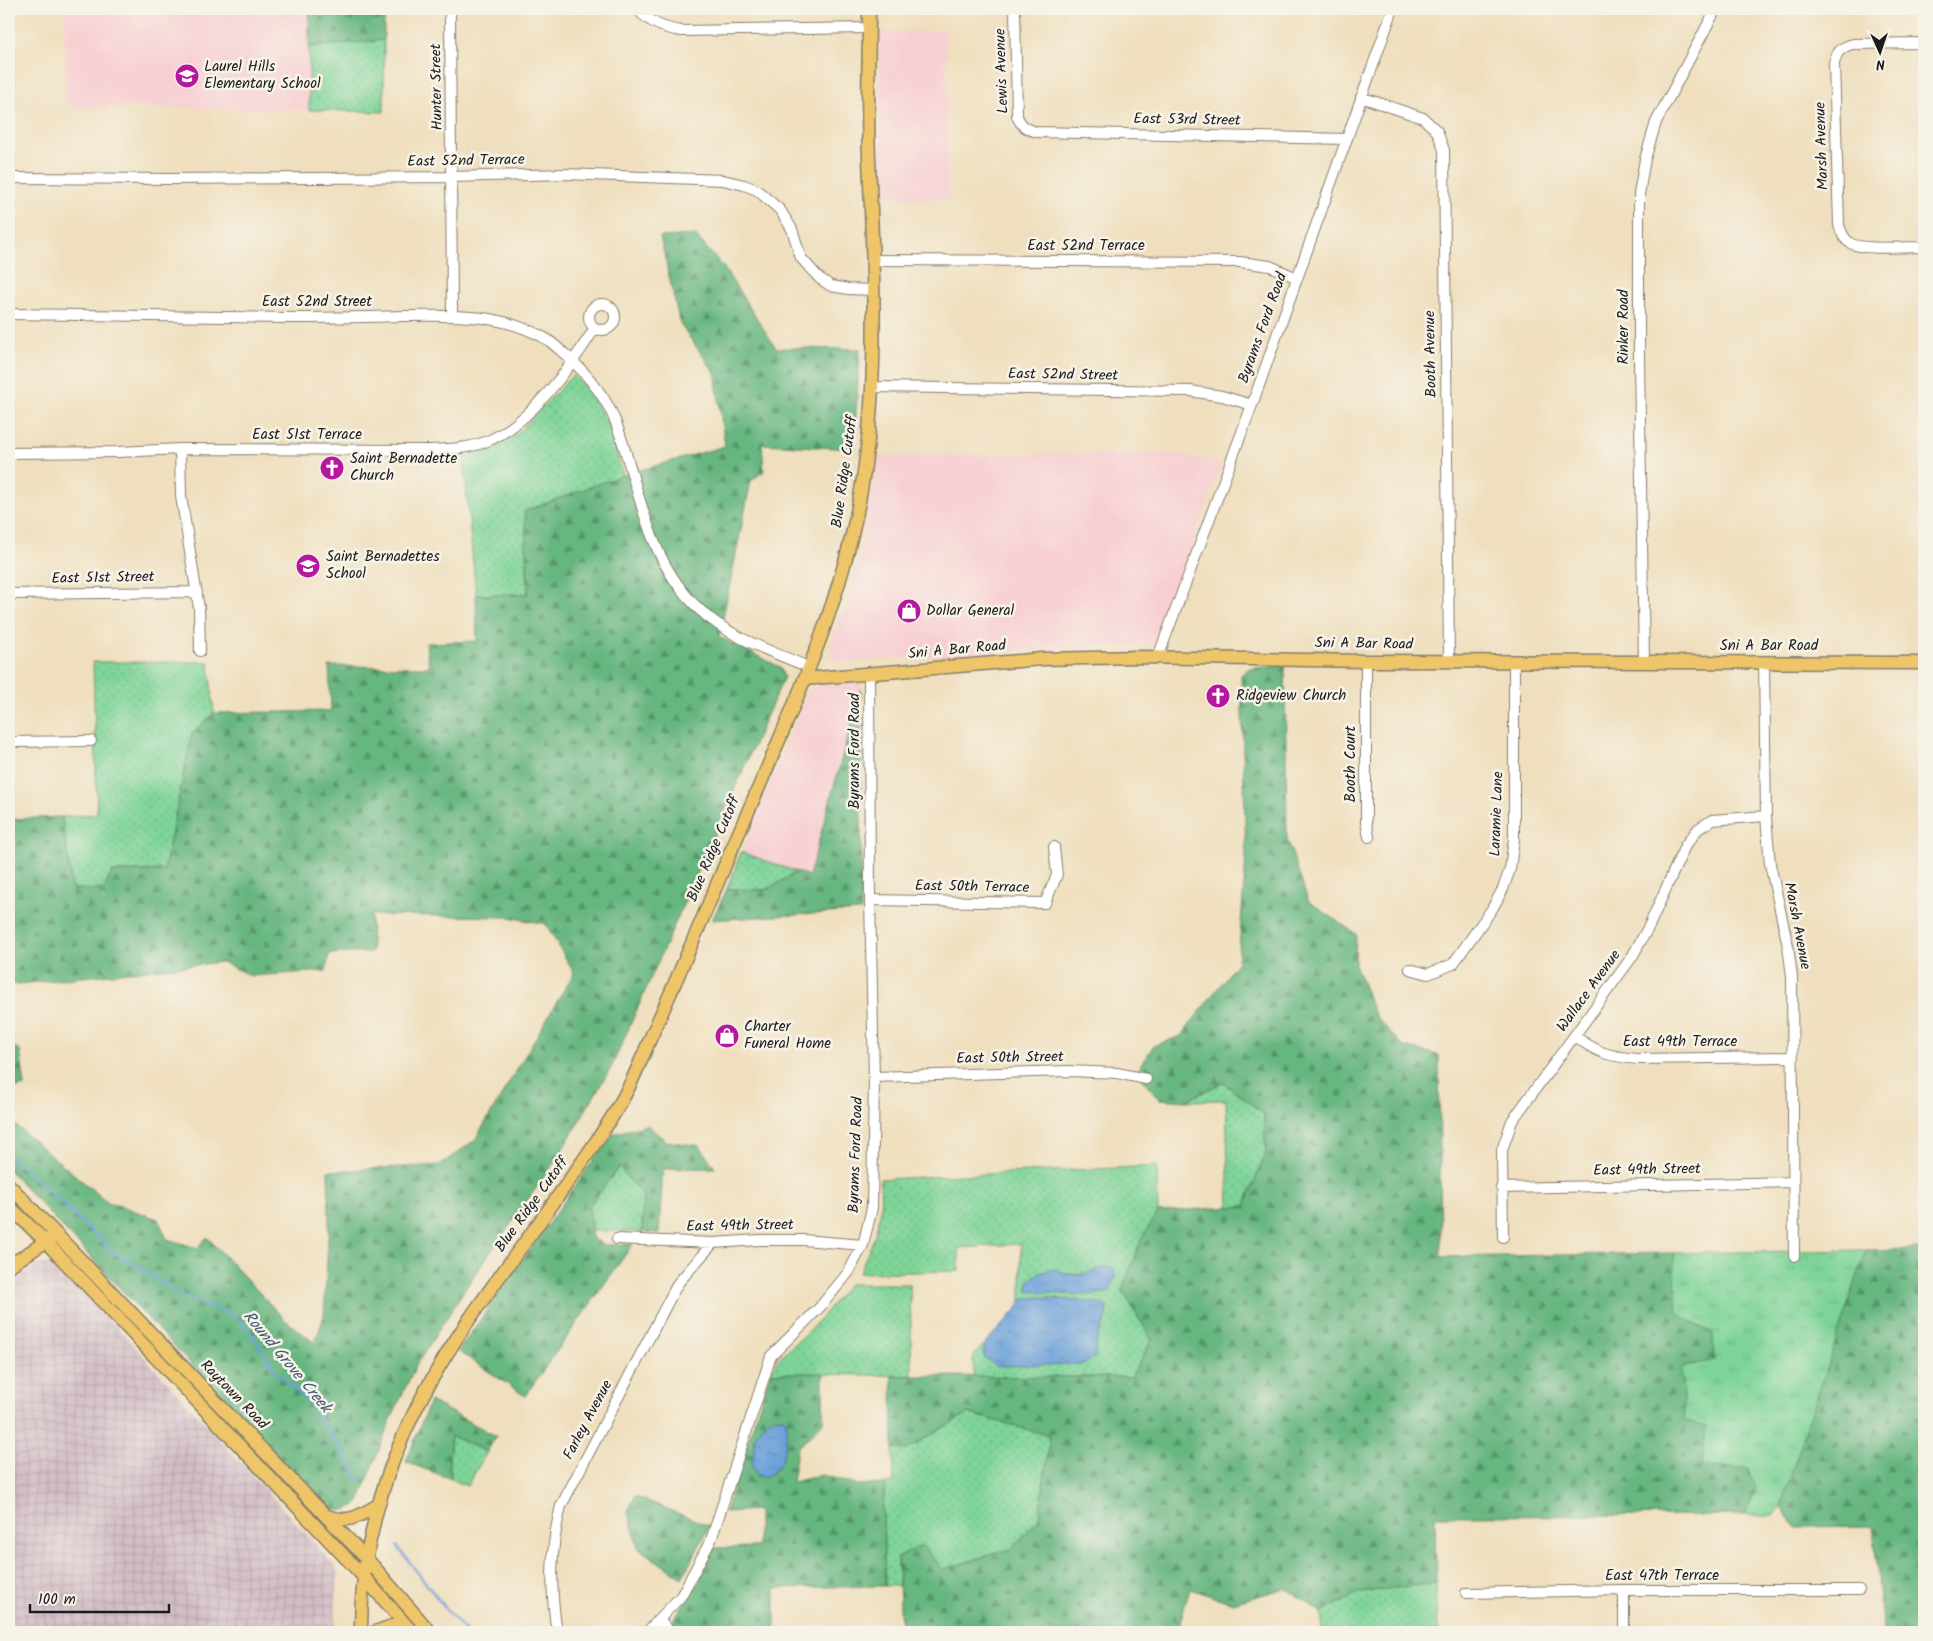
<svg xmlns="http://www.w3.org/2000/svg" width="1933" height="1641" font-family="Kalam,sans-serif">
	<defs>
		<pattern id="industrial-grid" width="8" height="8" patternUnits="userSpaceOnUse" patternTransform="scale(1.25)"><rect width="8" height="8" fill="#d2bdc6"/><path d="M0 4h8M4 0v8" fill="none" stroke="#b4a2aa"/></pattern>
		<pattern id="grass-dots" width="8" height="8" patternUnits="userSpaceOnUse" patternTransform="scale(1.25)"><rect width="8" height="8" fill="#7ed498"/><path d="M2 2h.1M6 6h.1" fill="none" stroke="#6cb582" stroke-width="1.8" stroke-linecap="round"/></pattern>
		<pattern id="forest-firs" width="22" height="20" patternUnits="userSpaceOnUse" patternTransform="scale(1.25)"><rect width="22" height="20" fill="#66b680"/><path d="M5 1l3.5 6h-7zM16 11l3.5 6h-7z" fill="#539368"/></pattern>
		<pattern id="park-tufts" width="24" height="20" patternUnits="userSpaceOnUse" patternTransform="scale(1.25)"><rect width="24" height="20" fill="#7ed498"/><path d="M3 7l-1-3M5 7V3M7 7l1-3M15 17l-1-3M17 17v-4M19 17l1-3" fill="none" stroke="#6cb582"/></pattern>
		<pattern id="water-ripples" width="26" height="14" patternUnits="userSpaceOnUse" patternTransform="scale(1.25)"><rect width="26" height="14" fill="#6da1d9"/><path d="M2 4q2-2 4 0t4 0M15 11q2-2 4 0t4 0" fill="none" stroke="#5982af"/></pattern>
	</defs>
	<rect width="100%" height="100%" fill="#f7f3e8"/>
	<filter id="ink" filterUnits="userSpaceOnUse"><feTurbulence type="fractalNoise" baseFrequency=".02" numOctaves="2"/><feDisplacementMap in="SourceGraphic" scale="10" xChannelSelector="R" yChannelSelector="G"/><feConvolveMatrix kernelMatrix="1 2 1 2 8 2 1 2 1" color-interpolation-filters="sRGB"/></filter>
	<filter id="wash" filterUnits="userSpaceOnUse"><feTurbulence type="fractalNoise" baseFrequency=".0096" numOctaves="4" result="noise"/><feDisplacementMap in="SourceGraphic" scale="20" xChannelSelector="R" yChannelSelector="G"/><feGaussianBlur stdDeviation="1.12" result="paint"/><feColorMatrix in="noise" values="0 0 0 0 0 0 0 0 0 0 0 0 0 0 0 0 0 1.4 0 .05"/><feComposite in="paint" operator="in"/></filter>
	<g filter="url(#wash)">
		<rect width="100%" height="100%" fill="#efdfbe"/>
		<path fill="#f7cfd2" d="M64 9H309V110L66 106Z
			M946 31 948 199 880 197 879 32Z
			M1178 453 1222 463 1162 625 1155 642 1151 646H1092L846 662 836 661 831 656 832 640 844 610 861 551 877 456Z
			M860 682 861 689 809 877 741 852 808 693 814 687Z"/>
		<path fill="url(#industrial-grid)" d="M50 1263 61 1266 335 1566 339 1576 336 1593 335 1632H9V1283L37 1265Z"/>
		<path fill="url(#grass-dots)" stroke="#4d785a" d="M384 40V112L309 110V47Z
			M573 375 590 393 609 426 623 475 525 511 528 594 476 595 463 455 488 450 517 434Z
			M93 662H209L214 713 192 734 164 870 113 872 103 890 72 889 62 817 97 814Z
			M741 852 797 872 766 890 727 889Z
			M1223 1082 1264 1114 1266 1153 1245 1206 1229 1207 1226 1100 1185 1101Z
			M1157 1166 1158 1212 1142 1238 1122 1290 1152 1340 1131 1377H974L973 1357 984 1344V1357L1095 1356 1097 1337 1105 1322 1095 1303 1040 1297 1021 1300V1244L959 1248V1271L859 1273 874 1238 881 1209 880 1179Z
			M619 1167 643 1196 642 1232 591 1231 589 1206Z
			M849 1284H910L912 1376 770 1373 779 1358 812 1328Z
			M967 1413 1050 1435 1039 1519 1011 1549 943 1569 898 1558 899 1586H885L883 1509 885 1484 894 1482 893 1448 906 1450Z
			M451 1436 487 1452 467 1486 451 1479 449 1458Z
			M1436 1583 1438 1632H1323L1321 1612 1362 1592Z"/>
		<path fill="url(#forest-firs)" stroke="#41694e" d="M309 9H384V40L309 47Z
			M695 235 722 265 776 348 860 349 854 449 762 444 764 471 751 481 719 637 780 667 784 677 612 1066 556 1160 473 1277 415 1367 391 1419 359 1502C345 1513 338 1513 322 1504L9 1170V1120L106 1201 158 1219 167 1239 197 1248 207 1237 285 1320 315 1343 324 1316 329 1222 328 1171 440 1165 475 1140 574 973 546 924 508 917 371 915 372 952 329 954 326 971 251 976 222 962 9 985V819L62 817 72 889 103 890 113 872 164 870 192 734 214 713 331 711 329 666 429 667 426 643 477 641 476 595 528 594 525 511 623 475 725 446 715 373 680 324 660 237Z
			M1285 666 1287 838 1308 901 1356 934 1355 965 1376 1017 1404 1047 1439 1055 1441 1257 1674 1253 1678 1313 1713 1334 1714 1360 1706 1427 1748 1468 1756 1491 1745 1515 1435 1516 1436 1583 1362 1592 1321 1612 1286 1588 1233 1603 1190 1589 1177 1632H943L942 1630 901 1631 898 1558 922 1545 943 1569 1011 1549 1039 1519 1050 1436 968 1413 906 1450 893 1448 892 1376 1131 1377 1152 1340 1122 1290 1142 1238 1158 1212 1245 1206 1266 1153 1264 1114 1223 1082 1185 1101 1159 1099 1137 1072 1153 1046 1181 1036 1238 962 1246 857 1241 675 1249 668Z
			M861 689V911L712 920 727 889 766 890 797 872 809 876Z
			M9 1042 20 1051 25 1086 9 1089Z
			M647 1125 666 1141 700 1146 715 1168 663 1169 659 1233 642 1232 643 1196 619 1167 589 1206 592 1238 605 1245 633 1244 525 1396 458 1351 612 1134Z
			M1924 1249V1632H1883L1873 1526 1797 1527 1780 1507 1866 1250Z
			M770 1373H823V1422L797 1449 792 1482 822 1475 859 1485 885 1484 883 1509 885 1586 775 1588V1632H742L741 1626 678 1630 673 1620 700 1580 713 1548 758 1547V1510L725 1512Z
			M430 1401 496 1436 487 1452 451 1436 449 1458 451 1479 406 1462Z
			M635 1496 710 1526 682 1578 638 1548 628 1511Z"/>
		<path fill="url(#park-tufts)" stroke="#4d785a" d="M1866 1250 1780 1507 1775 1515H1745L1756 1491 1748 1468 1701 1467 1706 1427 1685 1421 1681 1368 1714 1360 1713 1334 1677 1313 1674 1253Z"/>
		<path fill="url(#water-ripples)" stroke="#445e7a" d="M1107 1267 1114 1269 1115 1278 1110 1292C1084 1298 1055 1293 1028 1291L1029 1280 1042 1272 1054 1269 1069 1274 1080 1275Z
			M1040 1297 1095 1303 1107 1307 1105 1322 1097 1337 1095 1357 1083 1364 996 1366 984 1357V1344L1016 1310 1021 1300Z
			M784 1417 787 1420C787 1437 786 1466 769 1475 766 1477 760 1476 757 1476L752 1465 755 1436 763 1424 772 1418Z"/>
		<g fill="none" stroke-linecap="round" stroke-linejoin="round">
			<path stroke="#6da1d9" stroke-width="2.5" d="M9 1156 44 1186 111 1250 185 1297 234 1315 251 1333 277 1373 309 1402 360 1480
				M397 1546 449 1613 467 1632"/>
		</g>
	</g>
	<g filter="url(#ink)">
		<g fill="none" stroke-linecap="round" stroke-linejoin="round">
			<defs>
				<path id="minor" d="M450 9 452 315
					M637 9C650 23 663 28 681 31L869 28
					M1015 9 1017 116C1021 126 1026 129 1037 132L1347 139
					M1924 43 1853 44C1841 47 1836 52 1834 64L1839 225C1841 233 1844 240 1852 244 1864 250 1908 247 1924 247
					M1361 97 1423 118 1437 131 1444 150 1449 661
					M9 178 170 179 452 177 565 174 723 180 744 185 757 190 780 210 792 229 801 258 819 278 831 286 848 289 872 290
					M872 260 1240 262 1270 266 1297 278
					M589 317a13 13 0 1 1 26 0a13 13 0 1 1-26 0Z
					M9 314C103 315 196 317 290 318 328 318 366 317 404 316 454 315 503 313 548 340 555 345 561 351 567 356 587 374 606 397 616 423 640 488 646 560 700 610 730 638 771 651 808 667
					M872 387 1190 391 1222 396 1252 405
					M180 449 181 496 199 608 200 651
					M9 453 118 452 180 449 428 450C449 449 472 449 492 439 532 420 571 366 595 328
					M9 594 197 592
					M1158 657 1252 405 1393 9
					M1366 661V822L1369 837
					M1644 662 1639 360V194L1645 159 1656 122 1716 9
					M1764 662 1766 816 1770 864 1788 946 1792 976 1794 1256
					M9 742 91 741
					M870 900 1045 903 1057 875 1054 847
					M1410 969 1428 974 1453 964 1492 909 1503 889 1510 869 1514 839V662
					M1574 1036C1599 1053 1606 1056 1637 1059L1793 1057
					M874 1077 1067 1071 1117 1073 1146 1079
					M1501 1188 1794 1182
					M1503 1237 1502 1150 1512 1121 1632 957 1649 926 1685 846 1698 829 1712 820 1766 816
					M617 1239 713 1243 760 1240H803L863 1245
					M1466 1593 1624 1590H1859
					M660 1620 670 1632
					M557 1632C550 1587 550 1550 561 1506L678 1283 713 1243
					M647 1632 681 1596 711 1540 771 1356 820 1307 848 1273 863 1245 872 1208 874 1077 870 900 869 674
					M1624 1632V1590"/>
				<path id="major" d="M804 679 1042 659 1138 657 1366 661 1924 663
					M9 1185 367 1559 430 1632
					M9 1206 46 1242 364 1577 412 1632
					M9 1266 51 1238
					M327 1516C350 1524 359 1516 378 1505
					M361 1632C360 1538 391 1447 439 1367 471 1312 512 1261 549 1209 574 1173 601 1138 622 1100 635 1077 644 1052 655 1028 681 970 706 910 731 851 783 729 845 606 864 472 879 369 873 262 869 158 867 108 869 58 869 9
					M375 1632 392 1626 409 1629"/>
			</defs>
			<use href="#minor" stroke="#867e6d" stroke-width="12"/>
			<use href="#major" stroke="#867e6d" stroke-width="15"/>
			<use href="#minor" stroke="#fff" stroke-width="10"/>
			<use href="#major" stroke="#eec569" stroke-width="12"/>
		</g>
	</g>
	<defs>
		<symbol id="school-disc" viewBox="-11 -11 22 22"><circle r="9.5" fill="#b5179e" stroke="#f7f3e8"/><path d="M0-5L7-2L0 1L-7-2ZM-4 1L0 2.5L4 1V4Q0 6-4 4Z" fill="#fff"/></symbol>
		<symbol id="church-disc" viewBox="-11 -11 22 22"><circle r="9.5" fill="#b5179e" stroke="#f7f3e8"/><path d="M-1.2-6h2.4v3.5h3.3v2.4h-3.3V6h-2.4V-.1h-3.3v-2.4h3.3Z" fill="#fff"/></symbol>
		<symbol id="shop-disc" viewBox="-11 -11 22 22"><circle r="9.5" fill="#b5179e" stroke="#f7f3e8"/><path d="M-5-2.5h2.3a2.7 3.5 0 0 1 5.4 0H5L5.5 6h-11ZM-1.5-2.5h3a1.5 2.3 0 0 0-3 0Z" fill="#fff"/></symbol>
	</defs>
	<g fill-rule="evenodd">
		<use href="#school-disc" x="173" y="62" width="28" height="28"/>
		<use href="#church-disc" x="318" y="454" width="28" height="28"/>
		<use href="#school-disc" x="294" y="552" width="28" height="28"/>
		<use href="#shop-disc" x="895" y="597" width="28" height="28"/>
		<use href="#church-disc" x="1204" y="682" width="28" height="28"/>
		<use href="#shop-disc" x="713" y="1022" width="28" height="28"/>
	</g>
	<g text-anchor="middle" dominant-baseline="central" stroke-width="5" stroke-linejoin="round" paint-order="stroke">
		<g font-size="15" fill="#1c1c1c" stroke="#f7f3e8" text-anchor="start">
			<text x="204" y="67">Laurel Hills<tspan x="204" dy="17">Elementary School</tspan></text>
			<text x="350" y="459">Saint Bernadette<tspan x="350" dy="17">Church</tspan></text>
			<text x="326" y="557">Saint Bernadettes<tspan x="326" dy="17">School</tspan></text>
			<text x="926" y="611">Dollar General</text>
			<text x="1236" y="696">Ridgeview Church</text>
			<text x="744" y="1027">Charter<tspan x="744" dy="17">Funeral Home</tspan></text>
		</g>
		<g font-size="15" fill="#1c1c1c" stroke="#f7f3e8">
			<text transform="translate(1002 71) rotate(-92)">Lewis Avenue</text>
			<text transform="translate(437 87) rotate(-91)">Hunter Street</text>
			<text transform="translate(1187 120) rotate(1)">East 53rd Street</text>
			<text transform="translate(1822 146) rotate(-92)">Marsh Avenue</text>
			<text transform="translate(466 161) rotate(-1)">East 52nd Terrace</text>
			<text x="1086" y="246">East 52nd Terrace</text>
			<text x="317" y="302">East 52nd Street</text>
			<text transform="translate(1624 327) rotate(-90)">Rinker Road</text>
			<text transform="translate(1263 328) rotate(-70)">Byrams Ford Road</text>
			<text transform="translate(1431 354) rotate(-91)">Booth Avenue</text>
			<text transform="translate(1063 375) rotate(1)">East 52nd Street</text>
			<text x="307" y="435">East 51st Terrace</text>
			<text transform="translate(845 472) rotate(-82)">Blue Ridge Cutoff</text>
			<text transform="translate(103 578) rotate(-1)">East 51st Street</text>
			<text transform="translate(1364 644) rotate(1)">Sni A Bar Road</text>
			<text x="1769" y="646">Sni A Bar Road</text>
			<text transform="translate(957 650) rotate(-5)">Sni A Bar Road</text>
			<text transform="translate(855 751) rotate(-90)">Byrams Ford Road</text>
			<text transform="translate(1351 764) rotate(-90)">Booth Court</text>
			<text transform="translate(1497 814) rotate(-88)">Laramie Lane</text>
			<text transform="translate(714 849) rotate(-67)">Blue Ridge Cutoff</text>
			<text transform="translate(972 887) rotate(1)">East 50th Terrace</text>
			<text transform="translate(1797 926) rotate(79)">Marsh Avenue</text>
			<text transform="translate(1589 991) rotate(-54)">Wallace Avenue</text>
			<text x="1680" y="1042">East 49th Terrace</text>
			<text transform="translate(1010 1058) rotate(-1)">East 50th Street</text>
			<text transform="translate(856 1155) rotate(-88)">Byrams Ford Road</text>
			<text transform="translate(1647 1170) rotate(-1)">East 49th Street</text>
			<text transform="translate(532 1205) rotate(-54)">Blue Ridge Cutoff</text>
			<text transform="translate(740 1226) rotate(-1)">East 49th Street</text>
			<text transform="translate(234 1395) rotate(46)">Raytown Road</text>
			<text transform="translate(588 1420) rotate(-62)">Farley Avenue</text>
			<text x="1662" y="1576">East 47th Terrace</text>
		</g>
		<g font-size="16" font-style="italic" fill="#405871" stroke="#f7f3e8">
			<text transform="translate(287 1362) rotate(50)">Round Grove Creek</text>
		</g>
	</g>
	<rect width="1933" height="1641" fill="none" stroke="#f7f3e8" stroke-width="30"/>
	<g transform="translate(1880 52) rotate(177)" stroke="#f7f3e8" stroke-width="4" paint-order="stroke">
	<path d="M0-4L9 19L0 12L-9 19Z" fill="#1c1c1c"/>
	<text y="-8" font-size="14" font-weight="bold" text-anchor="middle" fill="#1c1c1c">N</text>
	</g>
	<path d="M30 1604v8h139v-8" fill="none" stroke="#1c1c1c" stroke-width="2.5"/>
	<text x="38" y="1604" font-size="15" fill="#1c1c1c" stroke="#f7f3e8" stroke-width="4" paint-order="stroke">100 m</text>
</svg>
